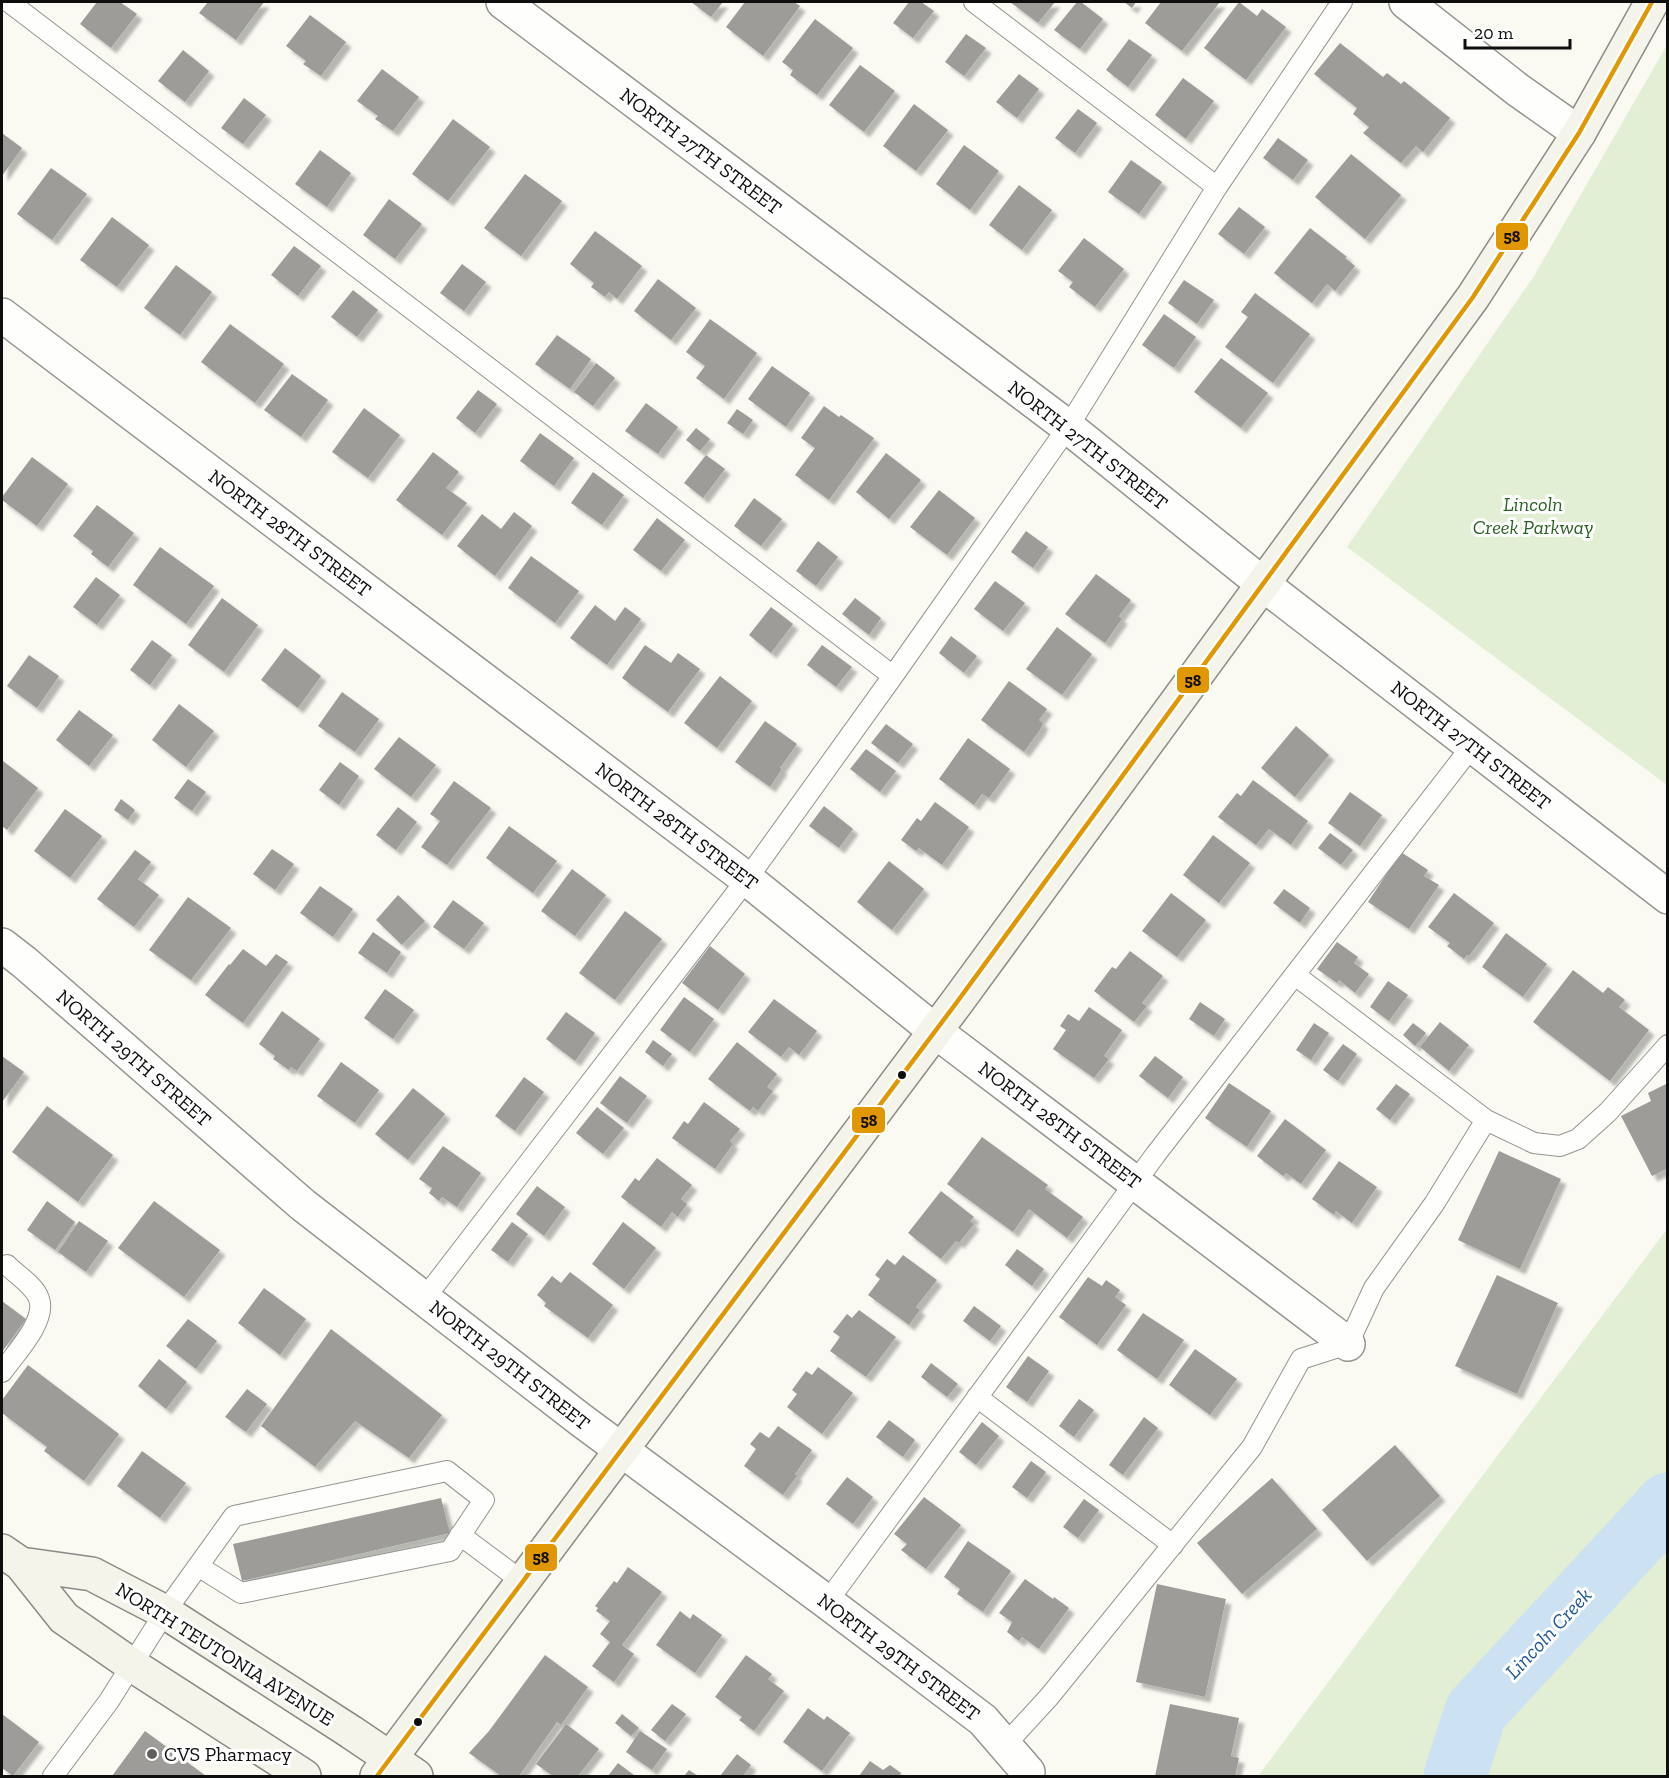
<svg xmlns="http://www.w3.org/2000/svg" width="1669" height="1778" font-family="'Zilla Slab',serif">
	<defs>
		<filter id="shadow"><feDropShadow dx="5.5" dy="5.5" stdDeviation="1.5" flood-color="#0004"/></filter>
	</defs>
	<rect width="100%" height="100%" fill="#faf9f2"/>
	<path fill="#e2efd4" d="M1667 45V785L1347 547 1534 276Z
		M1667 1229V1776H1258Z"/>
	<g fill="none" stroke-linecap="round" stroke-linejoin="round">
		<path stroke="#cce1f1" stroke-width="63" d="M1455 1776 1476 1711 1668 1504"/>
	</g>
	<path fill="#9e9c98" filter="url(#shadow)" d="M97 2H120L137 14 111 48 80 24Z
		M208 2H264L236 40 199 13Z
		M691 2H723L711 17Z
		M745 2H794L800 6 763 56 726 27Z
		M909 2H921L934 11 913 38 893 23Z
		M1010 2H1055L1038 23Z
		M1077 2H1081L1103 19 1080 49 1054 30Z
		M1124 2H1136L1132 8Z
		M1161 2H1220L1182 51 1145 23Z
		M1239 2 1257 16 1262 9 1286 27 1246 80 1204 48Z
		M310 15 346 42 321 76 303 64 306 61 286 46Z
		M815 19 853 48 817 95 790 75 793 70 782 62Z
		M966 34 986 48 964 76 945 62Z
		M1129 39 1152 55 1128 87 1106 70Z
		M1340 43 1383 77 1387 73 1401 84 1404 81 1450 118 1423 152 1416 146 1401 163 1363 133 1369 127 1353 114 1357 108 1314 74Z
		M183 50 209 71 185 102 158 81Z
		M860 65 895 91 864 132 829 105Z
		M382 69 419 97 393 131 375 119 378 116 357 101Z
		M1019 74 1039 89 1017 118 996 102Z
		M1183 78 1214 101 1186 139 1155 115Z
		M244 98 266 115 243 144 221 128Z
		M914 104 948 130 916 171 883 146Z
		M1078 109 1097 123 1075 153 1055 138Z
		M453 119 490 147 448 201 412 174Z
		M2 133 22 148 2 176Z
		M1278 138 1308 160 1293 180 1263 158Z
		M964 145 999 171 970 210 936 184Z
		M320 150 351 173 327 207 295 184Z
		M1351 154 1401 195 1365 239 1315 197Z
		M1131 160 1162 182 1139 214 1108 192Z
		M51 168 87 194 52 240 17 214Z
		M525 174 562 201 521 256 484 228Z
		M1019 185 1052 210 1022 250 989 225Z
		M389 199 422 224 395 259 363 235Z
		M1239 207 1265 227 1244 254 1218 234Z
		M112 217 149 245 117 287 80 260Z
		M1310 228 1347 257 1345 258 1355 266 1335 291 1327 284 1312 303 1274 273Z
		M595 231 642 266 617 299 609 292 605 297 591 287 594 283 570 264Z
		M1084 238 1124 269 1095 307 1069 287 1073 282 1058 271Z
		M294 246 321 266 298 296 271 275Z
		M462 264 486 282 464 311 440 293Z
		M176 265 212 292 180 335 144 308Z
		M658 279 696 308 671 340 634 311Z
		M1184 280 1214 300 1197 324 1168 303Z
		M353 290 378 310 357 337 331 317Z
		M1255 293 1310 334 1273 383 1225 347 1248 317 1241 312Z
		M1164 314 1196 337 1174 368 1142 345Z
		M710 319 757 353 724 399 696 378 705 366 686 352Z
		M230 324 284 364 255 403 201 362Z
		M557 335 591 359 570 389 535 364Z
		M1221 358 1268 393 1241 428 1194 392Z
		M596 363 615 378 593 406 574 392Z
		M772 366 810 393 786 427 748 399Z
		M292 374 328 400 301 437 264 410Z
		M478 390 497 404 475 433 456 418Z
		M646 403 678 427 658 454 625 431Z
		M824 406 839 417 841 415 874 438 829 500 795 475 815 448 801 438Z
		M364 408 400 435 368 478 332 452Z
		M737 409 753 420 743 434 727 423Z
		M696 428 710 439 700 451 686 440Z
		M540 433 574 458 554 486 520 461Z
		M433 452 459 472 446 488 467 503 442 535 396 500Z
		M886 453 921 480 889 519 856 492Z
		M706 455 725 469 703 498 684 483Z
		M32 457 68 484 37 526 2 500V497Z
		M593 472 624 495 602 525 571 503Z
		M939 490 975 518 947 555 910 527Z
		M754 498 782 519 761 546 734 526Z
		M97 505 134 533 108 567 91 554 93 551 73 536Z
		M514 512 532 526 495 576 457 546 482 514 501 529Z
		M657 518 685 540 661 571 633 550Z
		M1026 531 1048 547 1033 568 1011 552Z
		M818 541 838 557 816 586 796 571Z
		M160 547 214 586 186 624 133 585Z
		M531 556 579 591 555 623 508 588Z
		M1096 574 1131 600 1119 616 1122 619 1105 643 1065 614Z
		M96 577 120 595 97 625 73 607Z
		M995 581 1025 603 1003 631 974 609Z
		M222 598 258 625 224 672 188 645Z
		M855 598 881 618 869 635 842 614Z
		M595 605 615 621 625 607 641 619 607 665 570 638Z
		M771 607 793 624 771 653 749 635Z
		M1057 627 1092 654 1062 695 1026 669Z
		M951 636 977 656 964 673 939 653Z
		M152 640 172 655 150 685 130 670Z
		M645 645 671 663 678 653 700 669 668 712 622 678Z
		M822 645 852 667 836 687 807 665Z
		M285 648 321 676 298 708 261 680Z
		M29 655 59 676 37 708 7 686Z
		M720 676 752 701 717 748 684 723Z
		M1009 681 1047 709 1039 720 1043 723 1040 730 1024 752 981 720Z
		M342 692 379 719 355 752 318 726Z
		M179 704 214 731 186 767 152 740Z
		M79 710 113 735 89 766 56 740Z
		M765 721 797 744 780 768 782 769 770 787 735 762Z
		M886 724 913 744 898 763 871 743Z
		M1296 726 1329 755 1295 797 1261 768Z
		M399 737 436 765 411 797 374 769Z
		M968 738 1010 769 989 798 982 794 974 805 939 779Z
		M866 749 896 771 880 792 850 769Z
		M3 761 38 788 7 830 2 826V763Z
		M340 762 359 776 339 805 319 790Z
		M188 779 206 792 192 811 174 798Z
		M1253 780 1308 821 1291 845 1269 829 1256 845 1218 817 1237 793 1241 796Z
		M454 781 491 808 447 865 421 847 440 821 430 814Z
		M1350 792 1382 815 1360 846 1328 823Z
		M121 799 135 810 128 820 114 810Z
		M935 802 969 827 942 865 919 848 916 851 901 840 917 818 921 821Z
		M824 806 853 829 839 848 809 826Z
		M398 807 417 822 396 850 376 835Z
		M65 809 102 836 70 878 34 851Z
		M509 826 557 861 533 893 486 858Z
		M1330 833 1353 850 1341 865 1318 848Z
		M1213 835 1250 863 1219 903 1183 875Z
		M272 849 294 864 275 890 253 874Z
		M135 850 151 862 138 879 159 895 134 927 97 899Z
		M1401 852 1428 870 1424 876 1439 885 1409 929 1368 902Z
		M889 861 924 889 892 930 857 902Z
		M572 869 606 895 575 936 541 911Z
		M320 886 353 909 333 937 300 913Z
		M1284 889 1310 908 1300 923 1273 903Z
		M1171 893 1206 920 1177 957 1142 931Z
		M1454 893 1494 923 1469 956 1467 955 1464 959 1447 946 1450 943 1428 927Z
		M398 895 425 921 402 945 376 920Z
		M188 897 231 928 191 980 149 950Z
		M453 900 484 923 464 949 433 927Z
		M625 911 662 939 615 1000 579 973Z
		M373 932 401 952 387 973 358 953Z
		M1506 933 1547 964 1523 997 1482 967Z
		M1337 942 1358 957 1354 963 1369 974 1355 993 1339 980 1337 983 1317 969Z
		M710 946 745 974 718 1010 682 983Z
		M243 949 266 966 276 954 288 962 243 1023 205 995 229 964 230 965Z
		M1130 951 1163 976 1142 1003 1147 1006 1134 1022 1094 991 1112 967 1116 969Z
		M1573 970 1603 993 1608 987 1625 1000 1619 1007 1649 1030 1610 1081 1533 1022Z
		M1388 981 1408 995 1389 1021 1370 1007Z
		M385 989 414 1010 393 1039 364 1018Z
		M684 997 714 1019 690 1052 660 1030Z
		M774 999 817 1031 799 1055 789 1047 781 1057 748 1032Z
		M1200 1002 1225 1019 1214 1036 1189 1019Z
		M1089 1007 1122 1030 1104 1056 1109 1059 1094 1078 1053 1049 1066 1030 1060 1026 1068 1014 1079 1021Z
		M282 1011 320 1039 297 1071 291 1067 289 1070 273 1059 275 1056 259 1044Z
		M566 1012 595 1033 575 1061 546 1039Z
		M1440 1022 1469 1045 1449 1071 1420 1047Z
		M1314 1023 1329 1033 1311 1060 1296 1050Z
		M1413 1023 1426 1033 1415 1046 1403 1035Z
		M653 1040 672 1054 663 1066 645 1052Z
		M737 1042 777 1074 767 1087 773 1091 758 1111 753 1107 750 1111 708 1079Z
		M1343 1044 1357 1054 1338 1081 1323 1070Z
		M2 1056 24 1072 2 1102Z
		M1155 1056 1183 1077 1168 1098 1139 1076Z
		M341 1062 379 1090 355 1123 317 1096Z
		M620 1076 647 1096 627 1123 600 1103Z
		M524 1077 544 1092 515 1131 495 1116Z
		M1229 1083 1271 1111 1247 1147 1205 1118Z
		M1668 1083V1168L1652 1176 1621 1116 1651 1101 1648 1093Z
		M1396 1084 1410 1094 1390 1120 1376 1109Z
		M413 1088 445 1114 408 1160 375 1134Z
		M704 1102 740 1129 730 1141 733 1144 715 1169 672 1138 684 1121 688 1124Z
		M47 1106 113 1155 78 1202 12 1152Z
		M597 1107 624 1128 603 1154 576 1133Z
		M1285 1119 1326 1150 1301 1184 1286 1173 1283 1176 1257 1156Z
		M982 1137 1048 1185 1045 1189 1083 1217 1067 1238 1029 1209 1013 1232 947 1184Z
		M443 1146 481 1173 457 1207 442 1197 439 1201 429 1193 432 1188 419 1179Z
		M1499 1151 1561 1179 1520 1269 1458 1240Z
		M657 1158 692 1185 681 1199 687 1204 678 1217 672 1212 661 1227 621 1197 635 1178 639 1181Z
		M1339 1161 1377 1187 1352 1223 1336 1211 1334 1215 1312 1199Z
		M537 1186 565 1207 544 1236 516 1214Z
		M941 1191 974 1217 970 1221 974 1224 959 1243 956 1241 941 1259 908 1233Z
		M47 1201 75 1222 55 1250 27 1230Z
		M154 1201 220 1250 184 1297 118 1248Z
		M79 1221 108 1241 86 1272 58 1252Z
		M512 1222 528 1234 508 1262 491 1250Z
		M623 1222 656 1248 624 1289 592 1264Z
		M1017 1249 1044 1269 1032 1286 1005 1265Z
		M903 1255 937 1280 916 1307 920 1310 909 1325 868 1295 880 1279 875 1275 887 1259 895 1265Z
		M570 1272 613 1305 588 1338 544 1306 546 1303 537 1295 552 1276 561 1283Z
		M1497 1275 1558 1303 1517 1394 1455 1366Z
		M1088 1277 1102 1286 1106 1280 1120 1290 1115 1297 1126 1305 1097 1345 1059 1317Z
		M264 1288 306 1319 280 1355 238 1323Z
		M2 1301 26 1319 2 1352Z
		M974 1306 1001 1326 990 1341 963 1321Z
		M859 1310 896 1337 866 1377 830 1351 840 1337 833 1332 847 1314 852 1318Z
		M1143 1313 1184 1340 1157 1379 1117 1350Z
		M188 1319 217 1341 196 1369 166 1346Z
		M331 1329 442 1415 409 1458 355 1421 315 1467 261 1426Z
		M1195 1349 1237 1379 1210 1415 1169 1385Z
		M1028 1356 1049 1371 1027 1402 1006 1387Z
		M159 1359 187 1382 166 1409 138 1386Z
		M931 1363 958 1384 947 1397 921 1377Z
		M28 1365 119 1434 84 1481 44 1451 47 1447 2 1413V1400Z
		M818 1367 853 1393 822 1434 787 1407 797 1394 792 1390 806 1371 812 1375Z
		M247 1389 267 1404 246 1432 225 1417Z
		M1079 1399 1094 1410 1074 1437 1059 1426Z
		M1144 1417 1158 1428 1123 1475 1109 1465Z
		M889 1420 915 1440 903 1457 876 1437Z
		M982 1422 999 1436 976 1465 959 1452Z
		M778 1426 812 1450 795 1474 797 1476 783 1495 744 1466 756 1449 750 1444 760 1432 769 1438Z
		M1395 1445 1440 1496 1367 1561 1322 1510Z
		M142 1451 186 1483 160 1518 117 1486Z
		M1031 1461 1046 1472 1027 1498 1012 1487Z
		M847 1477 873 1497 853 1524 826 1504Z
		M1272 1478 1317 1529 1242 1594 1197 1543Z
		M924 1497 961 1525 926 1569 901 1550 907 1544 894 1534Z
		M441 1498 450 1533 242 1581 233 1544Z
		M1084 1499 1099 1510 1078 1538 1063 1527Z
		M968 1541 1011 1571 983 1612 957 1594 960 1589 944 1577Z
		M628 1567 662 1592 622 1645 634 1654 614 1682 592 1666 610 1642 600 1634 610 1621 596 1611 598 1608 595 1606 614 1581 617 1583Z
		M1025 1579 1053 1599 1054 1597 1069 1608 1039 1649 1022 1637 1019 1641 1007 1632 1012 1622 999 1613Z
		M1157 1584 1226 1599 1205 1697 1136 1682Z
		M680 1611 690 1619 693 1614 722 1635 695 1673 656 1645Z
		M545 1655 588 1687 561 1725 557 1722 519 1776H501L469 1753 489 1731Z
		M746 1655 772 1674 768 1679 784 1691 754 1731 739 1720 742 1717 715 1697Z
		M672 1704 686 1714 665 1741 651 1730Z
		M1170 1704 1239 1718 1231 1756 1239 1758 1235 1776H1155Z
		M808 1708 824 1720 827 1716 850 1733 822 1771 783 1742Z
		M2 1714 39 1742 13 1776 2 1768Z
		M622 1714 639 1728 631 1736 615 1723Z
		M566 1724 599 1749 578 1776H553L536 1764Z
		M145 1731 206 1776H112Z
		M640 1731 667 1749 652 1770 626 1752Z
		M737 1754 751 1765 743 1776H720Z
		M870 1761 883 1770 890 1765 901 1773 899 1776H859Z
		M618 1763 635 1776H608Z
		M689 1770 698 1776H684Z"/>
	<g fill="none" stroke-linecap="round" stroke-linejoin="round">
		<defs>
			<path id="lane" d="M9 2 893 676
				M974 2 1217 187
				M1295 975 1486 1120 1534 1143 1560 1146 1578 1139 1608 1112 1668 1045
				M424 1299 747 879 893 676 1068 427 1217 187 1342 2
				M2 1372C14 1355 47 1321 39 1299 35 1286 17 1275 7 1265
				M977 1397 1173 1545
				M460 1535 523 1582
				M827 1602 1156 1154 1472 746
				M1005 1745 1049 1697 1252 1447 1301 1359 1348 1344 1374 1288 1434 1204 1486 1120
				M53 1776 109 1701 165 1612 234 1516 447 1471 484 1500 450 1551 241 1593 198 1566"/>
			<path id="street" d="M503 2 1068 427 1264 585 1668 897
				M1406 2 1518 90 1579 133
				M2 315 747 879 935 1031 1348 1344
				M2 945 24 962 303 1205 581 1420 827 1602 983 1720 1028 1772"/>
			<path id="secondary" d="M2 1551 21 1564 64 1618 132 1665 304 1776
				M21 1564 92 1574 165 1612 351 1732 416 1776
				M377 1776 957 1002 1473 297 1579 133 1652 2"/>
		</defs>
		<use href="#lane" stroke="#949491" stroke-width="22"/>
		<use href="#street" stroke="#949491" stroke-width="36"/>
		<use href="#secondary" stroke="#8b8a87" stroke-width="36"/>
		<use href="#lane" stroke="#fefefd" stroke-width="20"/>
		<use href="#street" stroke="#fefefd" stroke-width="33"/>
		<use href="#secondary" stroke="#f4f4ea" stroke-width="33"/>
		<defs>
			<path id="bus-1" d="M377 1776 957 1002 1473 297 1579 133 1652 2"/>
		</defs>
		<use href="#bus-1" stroke="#fff" stroke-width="9"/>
		<use href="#bus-1" stroke="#e09701" stroke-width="4.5"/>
	</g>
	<g fill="#0e0e0e" stroke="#fff" stroke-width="2">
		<circle cx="902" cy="1075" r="5"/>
		<circle cx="418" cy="1722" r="5"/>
	</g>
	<circle fill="#61605e" stroke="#fff" stroke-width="2" cx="152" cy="1754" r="6"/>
	<g text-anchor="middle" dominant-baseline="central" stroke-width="6" stroke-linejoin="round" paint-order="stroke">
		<g font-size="20" fill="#0e0e0e" stroke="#fff">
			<text transform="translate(701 151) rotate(37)">NORTH 27TH STREET</text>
			<text transform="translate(1088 445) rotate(38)">NORTH 27TH STREET</text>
			<text transform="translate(290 533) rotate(37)">NORTH 28TH STREET</text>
			<text transform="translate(1471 745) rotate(38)">NORTH 27TH STREET</text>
			<text transform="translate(677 826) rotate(37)">NORTH 28TH STREET</text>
			<text transform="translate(134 1058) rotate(41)">NORTH 29TH STREET</text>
			<text transform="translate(1060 1125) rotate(37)">NORTH 28TH STREET</text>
			<text transform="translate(510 1365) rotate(38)">NORTH 29TH STREET</text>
			<text transform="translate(225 1654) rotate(32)">NORTH TEUTONIA AVENUE</text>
			<text transform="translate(899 1657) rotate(37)">NORTH 29TH STREET</text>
		</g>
		<g font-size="20" font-style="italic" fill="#2b6023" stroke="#fff">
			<text x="1533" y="504">Lincoln<tspan x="1533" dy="23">Creek Parkway</tspan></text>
		</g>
		<g font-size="20" fill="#0e0e0e" stroke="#fff" text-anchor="start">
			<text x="164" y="1754">CVS Pharmacy</text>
		</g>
		<g font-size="21" font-style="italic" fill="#205996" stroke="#fff">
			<text transform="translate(1548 1633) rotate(-47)">Lincoln Creek</text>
		</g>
	</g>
	<g stroke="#fff" stroke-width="2">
		<rect x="1495" y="222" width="34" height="29" rx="6" fill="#e09701"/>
		<rect x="1176" y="666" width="34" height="28" rx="6" fill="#e09701"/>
		<rect x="851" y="1106" width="35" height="28" rx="6" fill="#e09701"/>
		<rect x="524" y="1543" width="34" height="29" rx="6" fill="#e09701"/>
	</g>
	<g font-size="16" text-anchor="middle" font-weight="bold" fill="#111">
		<text x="1512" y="242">58</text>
		<text x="1193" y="686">58</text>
		<text x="869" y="1126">58</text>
		<text x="541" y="1563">58</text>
	</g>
	<rect width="1669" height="1778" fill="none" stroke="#0e0e0e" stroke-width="6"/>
	<path d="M1465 39v9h105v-9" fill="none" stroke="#0e0e0e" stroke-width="3"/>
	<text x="1474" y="39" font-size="18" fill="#0e0e0e" stroke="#ffffff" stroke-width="4.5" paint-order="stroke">20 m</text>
</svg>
